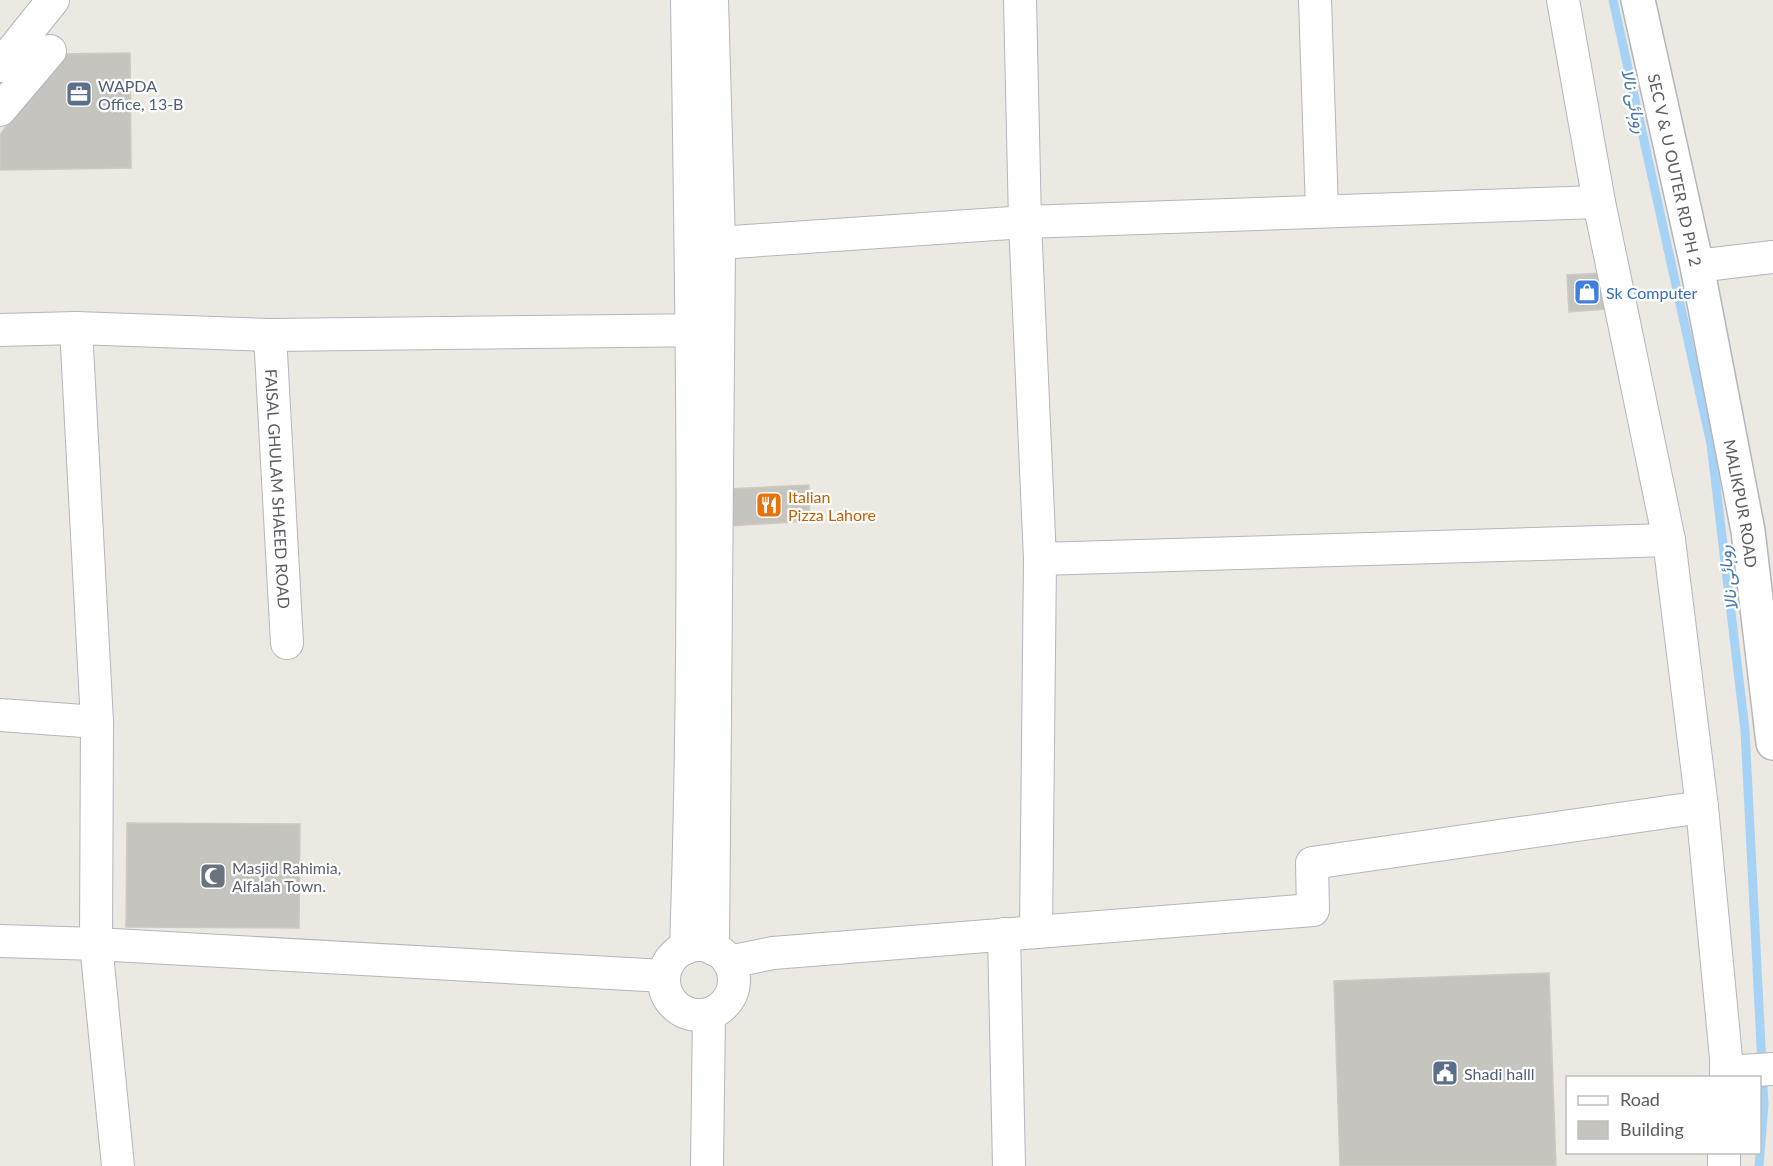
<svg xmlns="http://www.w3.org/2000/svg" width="1773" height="1166" font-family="Lato,Vazirmatn,sans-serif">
	<rect width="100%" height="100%" fill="#ebe9e1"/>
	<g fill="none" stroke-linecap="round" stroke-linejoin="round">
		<path stroke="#a6d2f6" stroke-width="9" d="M1613 0 1711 444 1745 730 1764 1105 1759 1166"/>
	</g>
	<path fill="#c6c4be" stroke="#cfcac0" stroke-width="1.5" d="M130 53 131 168 0 170V135L57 54Z
		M1605 273 1606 309 1569 312 1567 275Z
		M809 485 810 521 729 526 728 489Z
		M127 823 300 824 299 928 126 927Z
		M1549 973 1556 1166H1340L1334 981Z"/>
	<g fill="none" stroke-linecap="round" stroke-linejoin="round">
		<defs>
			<g id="minor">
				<path d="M712 0 719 243 713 949"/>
				<path d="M1020 0 1025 222 1040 559 1036 932"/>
				<path d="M1315 0 1322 210"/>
				<path d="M1563 0 1599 202 1669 540 1702 807 1726 1058V1078"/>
				<path d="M0 66 53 0"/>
				<path d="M0 110 50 51"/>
				<path d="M719 243 1025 222 1599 202"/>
				<path d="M1697 266 1773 257"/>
				<path d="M76 328 97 722 96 944 118 1166"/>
				<path d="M0 330 76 328 270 335 713 330"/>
				<path id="s1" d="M270 335 287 643"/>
				<path d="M1040 559 1669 540"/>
				<path d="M0 715 97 722"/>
				<path d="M1004 934 1009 1166"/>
				<path d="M0 941 96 944 664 976"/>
				<circle cx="699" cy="980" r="35"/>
				<path d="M686 948C697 632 692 316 687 0"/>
				<path d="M729 962 773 953 1313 910 1312 863 1702 807"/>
				<path d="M1726 1072 1773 1069"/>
				<path d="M707 1166 709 1014"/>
				<path d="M1724 1166V1152"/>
			</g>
			<g id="tertiary">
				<path id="s2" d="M1638 0 1697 266 1748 531 1773 743"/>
			</g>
		</defs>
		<use href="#minor" stroke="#b3b6ba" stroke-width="34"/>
		<use href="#tertiary" stroke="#b3b6ba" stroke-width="36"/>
		<use href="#minor" stroke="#fff" stroke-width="32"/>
		<use href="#tertiary" stroke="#fff" stroke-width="33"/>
	</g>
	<defs>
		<symbol id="office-square" viewBox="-11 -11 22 22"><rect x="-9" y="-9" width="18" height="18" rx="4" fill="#5c6f8a" stroke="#fff"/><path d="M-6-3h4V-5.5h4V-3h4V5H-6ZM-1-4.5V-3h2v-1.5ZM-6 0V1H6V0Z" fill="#fff"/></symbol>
		<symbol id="shop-square" viewBox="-11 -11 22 22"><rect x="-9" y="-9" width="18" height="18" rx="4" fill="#3f7fe0" stroke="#fff"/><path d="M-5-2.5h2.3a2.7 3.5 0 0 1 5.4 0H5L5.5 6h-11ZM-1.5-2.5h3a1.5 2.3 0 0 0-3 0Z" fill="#fff"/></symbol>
		<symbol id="restaurant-square" viewBox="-11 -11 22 22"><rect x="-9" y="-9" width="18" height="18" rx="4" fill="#e8710a" stroke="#fff"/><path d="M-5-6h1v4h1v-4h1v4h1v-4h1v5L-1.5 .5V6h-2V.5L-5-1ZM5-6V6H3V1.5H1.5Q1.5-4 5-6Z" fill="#fff"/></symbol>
		<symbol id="mosque-square" viewBox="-11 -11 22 22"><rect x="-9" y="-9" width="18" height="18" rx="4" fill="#6b7280" stroke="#fff"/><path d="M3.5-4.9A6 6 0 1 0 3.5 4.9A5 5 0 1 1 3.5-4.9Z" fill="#fff"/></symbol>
		<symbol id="civic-square" viewBox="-11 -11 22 22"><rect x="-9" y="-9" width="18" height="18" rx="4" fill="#5c6f8a" stroke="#fff"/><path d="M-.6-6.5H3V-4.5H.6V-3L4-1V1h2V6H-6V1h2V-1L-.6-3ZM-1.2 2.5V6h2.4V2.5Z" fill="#fff"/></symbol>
	</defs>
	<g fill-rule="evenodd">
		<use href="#office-square" x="64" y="79" width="30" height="30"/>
		<use href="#shop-square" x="1572" y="277" width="30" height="30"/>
		<use href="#restaurant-square" x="754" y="490" width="30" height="30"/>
		<use href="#mosque-square" x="198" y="861" width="30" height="30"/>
		<use href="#civic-square" x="1430" y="1058" width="30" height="30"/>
	</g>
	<g text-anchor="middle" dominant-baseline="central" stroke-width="4.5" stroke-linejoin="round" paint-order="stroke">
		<g font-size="16" fill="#4e5e75" stroke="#fff" text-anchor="start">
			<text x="98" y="85">WAPDA<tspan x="98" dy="18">Office, 13-B</tspan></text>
			<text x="1464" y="1073">Shadi halll</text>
		</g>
		<g font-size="16" fill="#595c60" stroke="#fff">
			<text stroke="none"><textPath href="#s2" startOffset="174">SEC V &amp; U OUTER RD PH 2</textPath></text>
			<text stroke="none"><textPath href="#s1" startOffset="154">FAISAL GHULAM SHAEED ROAD</textPath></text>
			<text stroke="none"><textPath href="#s2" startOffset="514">MALIKPUR ROAD</textPath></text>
		</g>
		<g font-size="16" fill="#366cbe" stroke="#fff" text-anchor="start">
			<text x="1606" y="292">Sk Computer</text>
		</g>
		<g font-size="16" fill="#c56008" stroke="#fff" text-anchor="start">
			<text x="788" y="496">Italian<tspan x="788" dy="18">Pizza Lahore</tspan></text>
		</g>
		<g font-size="16" fill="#5b616d" stroke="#fff" text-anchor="start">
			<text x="232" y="867">Masjid Rahimia,<tspan x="232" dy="18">Alfalah Town.</tspan></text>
		</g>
		<g font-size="18" font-style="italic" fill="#4979ae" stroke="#fff">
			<text transform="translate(1635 101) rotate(78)">روہائی نالا</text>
			<text transform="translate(1727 578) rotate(-97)">روہائی نالا</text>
		</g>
	</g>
	<rect x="1566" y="1076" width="195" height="78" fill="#ffffff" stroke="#bdbebf" stroke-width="1.5"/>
	<rect x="1578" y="1096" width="30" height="9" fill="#ffffff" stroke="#bdbebf" stroke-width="1.5"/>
	<text x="1620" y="1106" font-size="18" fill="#595c60">Road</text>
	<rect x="1578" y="1121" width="30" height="18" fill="#c6c4be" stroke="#bdbebf" stroke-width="1.5"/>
	<text x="1620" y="1136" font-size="18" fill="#595c60">Building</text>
</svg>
